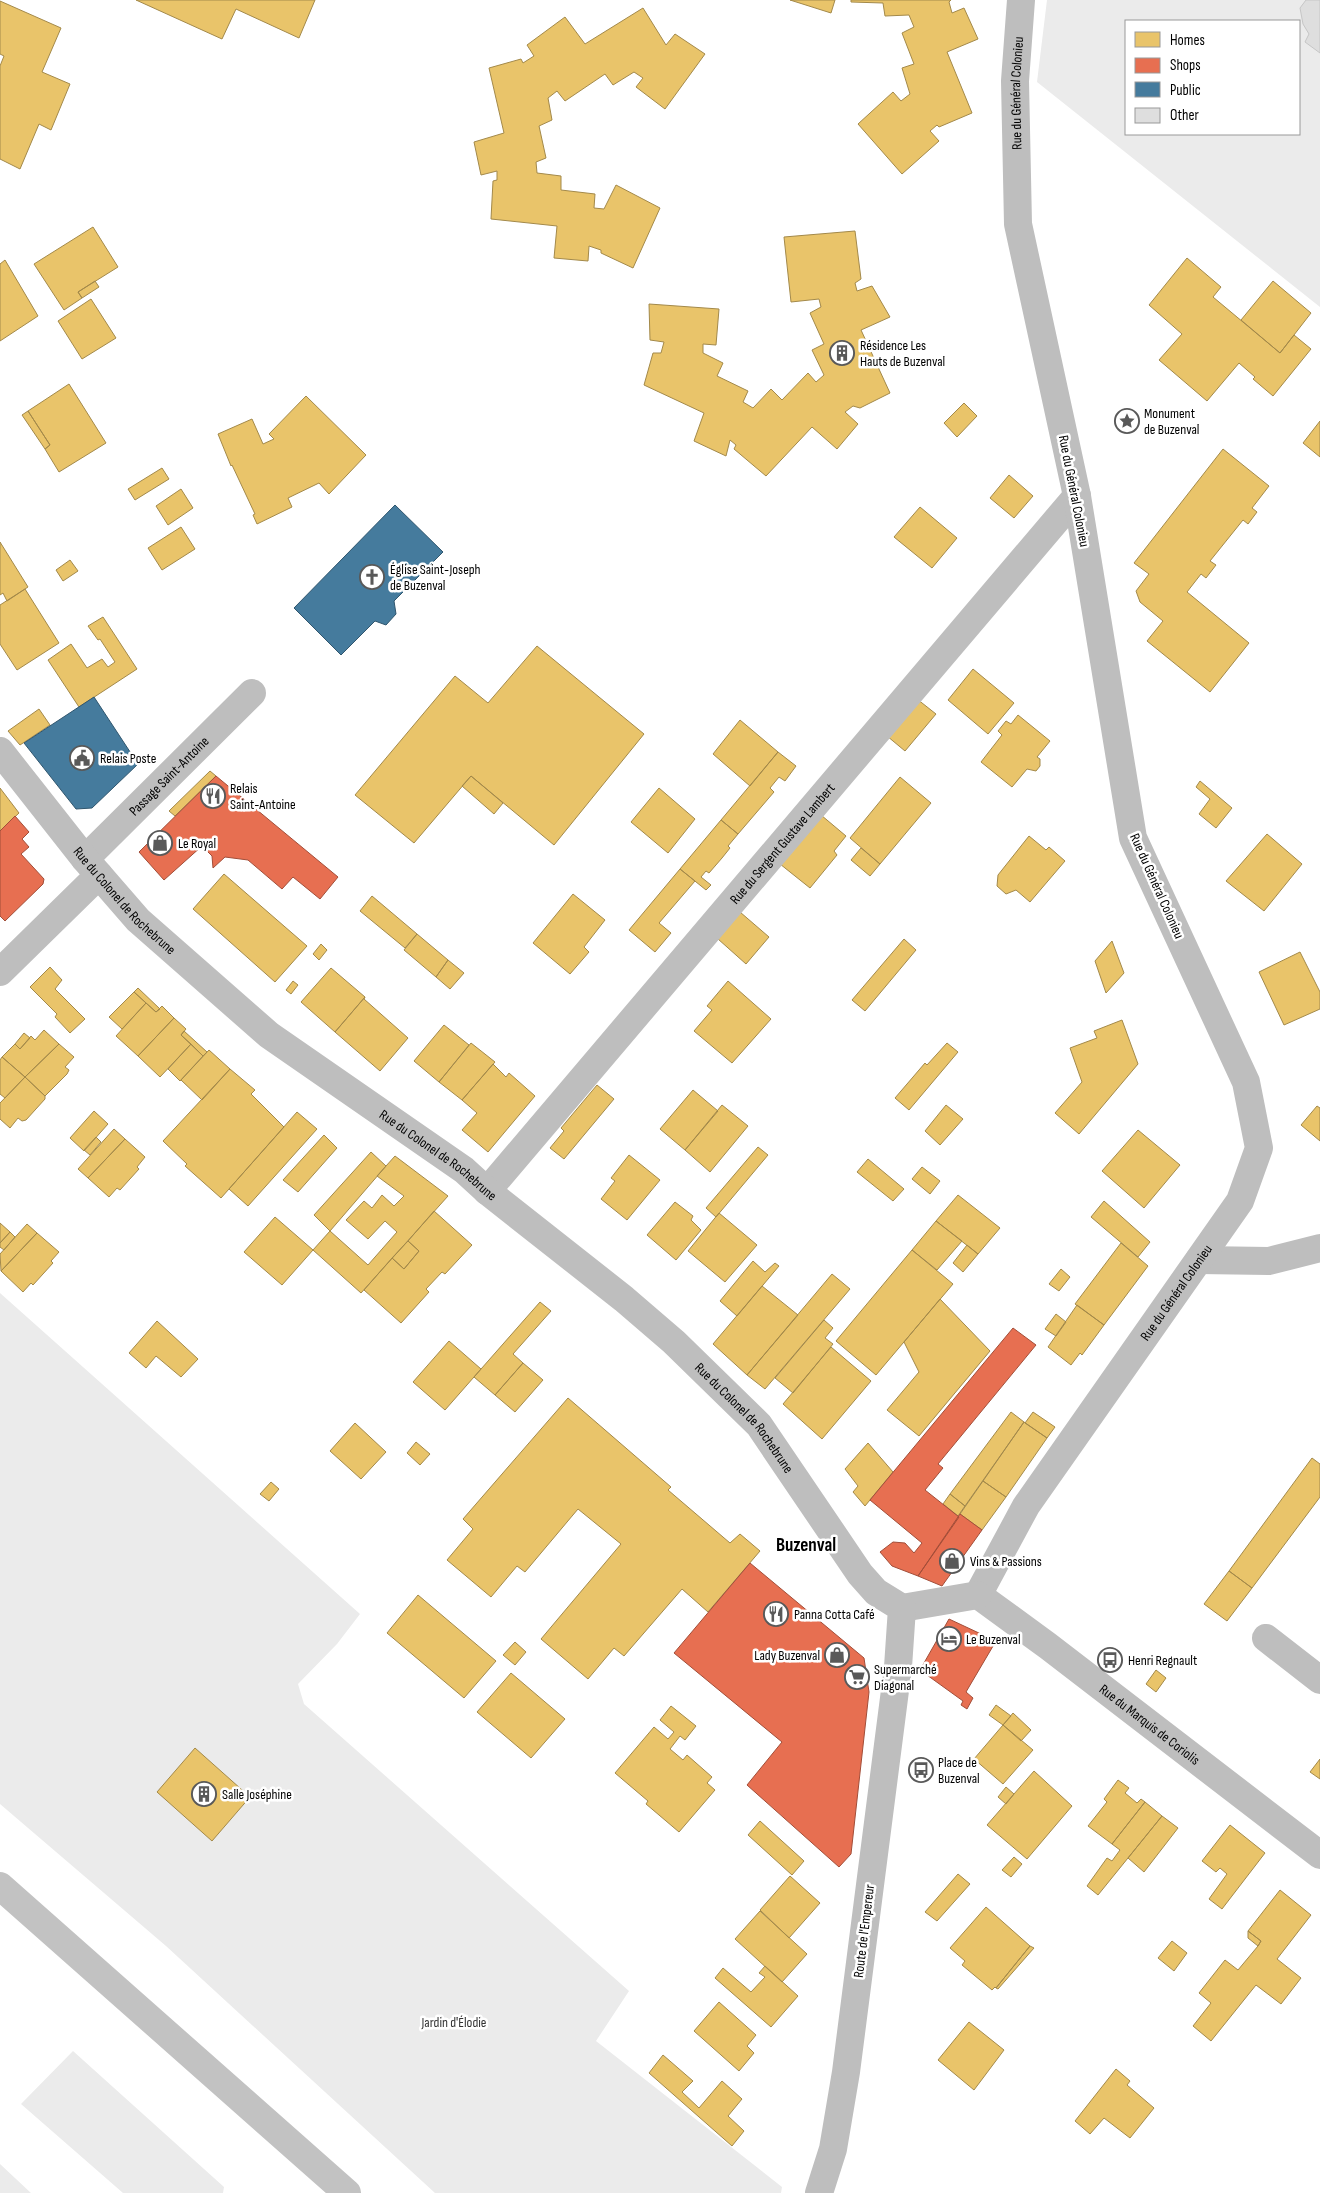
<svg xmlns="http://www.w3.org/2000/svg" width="1320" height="2193" font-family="'Sofia Sans Condensed',sans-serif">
	<rect width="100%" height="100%" fill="#fff"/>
	<path fill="#ebebeb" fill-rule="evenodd" d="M1047 0H1320V307L1037 82ZM1126 21H1299V134H1126Z
		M0 1293 360 1614 337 1644 298 1684 304 1704 629 1991 596 2041 782 2187 781 2193H435L166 1946 0 1804Z
		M73 2051 224 2187 223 2193H123L21 2104Z
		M0 2164 31 2193H0Z"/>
	<path fill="#e9c46a" stroke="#a3894a" d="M136 0H315L299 38 236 9 222 39Z
		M790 0H835L831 13Z
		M851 0H951L949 2 952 13 964 8 978 39 947 52 972 113 939 127 937 125 930 131 939 141 902 174 858 124 893 92 901 101 910 94 902 68 914 64 902 33 914 27 909 15 885 16 883 3 851 2Z
		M0 1 61 28 42 72 70 84 51 130 39 124 20 169 0 159V66L4 56 0 54Z
		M643 8 666 45 675 34 705 54 665 109 636 87 643 78 634 72 613 85 605 74 565 101 557 91 548 98 552 120 539 126 546 158 536 162 537 173 561 176V190L595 194 594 208 604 209 616 185 660 208 633 268 601 253V250L589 246 588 261 554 258 557 226 491 219 493 181 497 180V171L481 175 474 142 504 133 489 68 521 59 523 63 534 56 527 45 565 17 585 44Z
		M93 227 118 267 78 292 82 298 64 310 34 264Z
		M855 231 861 279 855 283 857 291 872 286 890 317 861 330 890 393 860 408 853 406 845 412 858 424 837 449 812 427 766 476 734 449 736 445 730 440 726 456 694 441 704 413 644 385 653 353H661L664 342 650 340 649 304 719 309 716 345 703 344V353L723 363 717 376 748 391 743 402 753 408 771 389 782 400 808 373 816 382 824 375 812 350 824 344 810 313 821 307 819 299 791 302 784 237Z
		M1187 258 1221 287 1213 297 1280 353 1294 335 1311 349 1273 396 1253 379 1255 377 1239 363 1207 401 1159 360 1182 334 1149 305Z
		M5 260 38 316 0 341V264Z
		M95 281 99 287 82 298 78 292Z
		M1273 281 1311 313 1280 353 1241 320Z
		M91 299 116 338 82 359 58 321Z
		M69 384 106 443 59 472 45 449 50 445 28 411Z
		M306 396 366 455 329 494 319 483 288 498 292 507 257 524 253 515 255 514 232 465 231 466 218 434 252 419 263 444 274 439 269 434Z
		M964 403 977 416 957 437 944 423Z
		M28 411 50 445 45 449 22 415Z
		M1320 421V457L1303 443Z
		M1223 449 1269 486 1252 508 1257 512 1248 524 1243 520 1210 561 1216 565 1206 578 1201 574 1187 592 1249 643 1210 692 1147 641 1163 621 1140 602 1136 591 1149 574 1134 563Z
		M162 468 169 479 135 500 128 489Z
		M1009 475 1033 496 1014 518 990 498Z
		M181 489 193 508 168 525 156 506Z
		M920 507 957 538 932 568 894 537Z
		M181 527 195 549 162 570 148 548Z
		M0 542 28 587 7 601 3 593 0 595Z
		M70 560 78 571 63 581 56 570Z
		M25 589 59 643 17 670 0 644V605Z
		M103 617 137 669 79 707 48 660 71 644 87 668 102 659 108 667 115 662 100 639 98 640 88 626Z
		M537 646 644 734 554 845 471 776 414 843 355 795 455 676 488 703Z
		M973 669 1014 703 988 734 948 700Z
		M917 699 936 714 905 751 887 736Z
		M39 709 50 725 20 745 8 731Z
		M1018 715 1050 741 1037 757 1040 759V766L1036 771 1027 769 1012 787 981 762 1002 735 998 731 1006 721 1011 724Z
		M740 720 778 752 750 786 713 754Z
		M778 752 796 766 785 781 779 777 770 788 774 792 738 834 721 820Z
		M210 771 216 776 175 816 169 811Z
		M471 776 503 803 494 814 462 786Z
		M900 777 931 803 880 864 850 838Z
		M1200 781 1232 808 1216 828 1199 814 1210 799 1196 787Z
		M0 788 19 813 0 831Z
		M659 788 695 819 668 853 631 822Z
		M821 815 846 836 834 851 837 855 810 888 780 864Z
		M721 820 738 834 728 846 730 848 722 858 709 873 706 871 701 877 711 885 706 890 680 869Z
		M1267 834 1302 864 1264 911 1226 881Z
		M1029 836 1046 850 1049 847 1065 861 1030 902 1016 890 1006 894 997 886 998 875Z
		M861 848 880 864 870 876 851 860Z
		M680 869 695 881 659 923 671 933 655 952 629 930Z
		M224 874 307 946 275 982 193 909Z
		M573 894 605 920 584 947 589 952 570 974 533 943Z
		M372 896 417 934 405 948 360 911Z
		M740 912 769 937 746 964 718 939Z
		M417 934 448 960 436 977 404 950Z
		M904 939 916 950 865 1011 852 1000Z
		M1112 941 1124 973 1106 993 1095 961Z
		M321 944 327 950 319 960 313 954Z
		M1300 952 1320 992V1009L1284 1025 1259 972Z
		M448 960 464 973 450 989 436 977Z
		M50 967 62 980 55 989 85 1019 70 1033 55 1017 57 1014 30 987Z
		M331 968 365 997 335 1032 301 1002Z
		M293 981 298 985 291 994 286 990Z
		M728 981 771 1019 732 1063 694 1031 712 1010 707 1006Z
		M138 988 160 1009 156 1012 134 992Z
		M134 992 146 1003 122 1029 109 1017Z
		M365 997 364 999 408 1038 380 1071 335 1032Z
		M146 1003 156 1012 162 1006 174 1018 138 1056 116 1036Z
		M174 1018 186 1029 181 1035 191 1044 160 1077 138 1056Z
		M1122 1020 1138 1064 1079 1134 1055 1113 1082 1082 1070 1048 1097 1038 1094 1031Z
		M444 1025 469 1045 439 1082 414 1061Z
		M44 1030 59 1044 25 1077 2 1057 15 1044 20 1049 31 1036 35 1040Z
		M184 1031 207 1052 203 1056 181 1035Z
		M24 1033 30 1038 20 1049 15 1044Z
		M471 1043 495 1062 462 1100 439 1082Z
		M947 1043 958 1052 909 1110 895 1098 925 1063 927 1065Z
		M59 1044 74 1057 65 1067 69 1070 67 1074 45 1096 25 1077Z
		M191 1044 203 1056 180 1081 168 1069Z
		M209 1050 230 1069 202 1100 181 1080Z
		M2 1057 25 1077 5 1098 0 1094V1060Z
		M493 1064 506 1077 509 1073 535 1096 488 1152 462 1130 477 1113 462 1100Z
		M230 1069 255 1090 251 1094 284 1127 221 1198 185 1166 187 1164 163 1141Z
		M25 1077 45 1096V1099L26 1120 22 1121 18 1118 10 1128 0 1119V1103Z
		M597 1085 614 1099 564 1159 550 1148 564 1131 561 1128Z
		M693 1090 718 1111 685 1150 660 1129Z
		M722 1105 748 1126 710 1172 685 1150Z
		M946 1105 963 1119 940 1145 925 1131Z
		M1317 1106 1320 1108V1141L1301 1125Z
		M94 1111 108 1124 84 1151 70 1138Z
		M297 1112 317 1129 248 1206 229 1189Z
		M114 1129 125 1139 88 1178 78 1169Z
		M1138 1130 1180 1165 1144 1208 1102 1171Z
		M324 1135 337 1148 298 1192 283 1180Z
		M96 1137 101 1142 90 1155 84 1150Z
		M125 1139 145 1157 137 1167 139 1169 120 1190 117 1188 109 1197 88 1178Z
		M758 1147 768 1155 716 1217 706 1208Z
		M371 1152 386 1166 330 1231 314 1215Z
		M629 1155 660 1180 627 1220 601 1199 615 1181 611 1178Z
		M395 1156 448 1196 361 1293 313 1250 330 1231 368 1265 397 1232 385 1221 368 1239 346 1220 364 1201 372 1208 382 1195 394 1206 404 1196 377 1176Z
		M868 1159 904 1189 893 1201 857 1172Z
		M922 1167 940 1181 930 1194 912 1179Z
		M958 1195 1000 1228 978 1254 936 1221Z
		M1104 1201 1150 1242 1138 1257 1091 1217Z
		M675 1202 693 1216 691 1220 701 1230 676 1260 647 1235Z
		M434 1211 472 1245 445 1274 442 1272 426 1289 429 1292 401 1323 364 1290 392 1258 404 1269 419 1251 408 1241Z
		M719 1213 757 1245 725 1282 688 1251Z
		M275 1217 313 1250 282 1285 244 1252Z
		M936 1221 962 1241 937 1270 912 1250Z
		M0 1223 10 1232 0 1243Z
		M27 1224 37 1233 1 1271 0 1254Z
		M10 1232 15 1237 4 1250 0 1247V1243Z
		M37 1233 59 1252 51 1261 53 1263 33 1285 31 1283 23 1292 1 1271Z
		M408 1241 419 1251 404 1269 392 1258Z
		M1121 1243 1148 1266 1104 1325 1075 1304Z
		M967 1245 978 1254 963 1272 953 1263Z
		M912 1250 953 1284 876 1375 836 1341Z
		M753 1261 765 1272 775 1263 779 1266 737 1316 720 1301Z
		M1061 1269 1070 1277 1059 1291 1049 1284Z
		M832 1274 850 1289 765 1389 747 1375Z
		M762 1286 798 1315 747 1375 713 1344Z
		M940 1299 990 1351 919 1436 887 1410 919 1372 904 1342Z
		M540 1302 551 1311 513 1354 523 1363 495 1395 474 1377Z
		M1077 1305 1104 1325 1082 1355 1080 1353 1071 1365 1048 1347Z
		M1056 1314 1066 1322 1056 1336 1045 1329Z
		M824 1320 833 1328 825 1338 833 1344 793 1393 775 1378Z
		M157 1321 198 1359 181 1377 156 1356 146 1368 129 1353Z
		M449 1341 481 1369 445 1410 413 1382Z
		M831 1347 871 1381 822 1439 783 1404Z
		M523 1363 543 1380 515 1412 495 1395Z
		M568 1398 671 1487 668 1490 730 1543 740 1534 760 1551 708 1612 682 1589 624 1656 614 1648 588 1679 541 1639 621 1544 578 1509 525 1572 517 1566 491 1597 447 1560 473 1529 463 1519Z
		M1011 1412 1024 1422 965 1506 950 1494Z
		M1033 1412 1055 1427 1047 1438 1025 1423Z
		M1024 1422 1047 1438 1006 1497 983 1481Z
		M355 1423 386 1452 361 1479 330 1451Z
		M416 1442 430 1454 420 1465 407 1453Z
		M868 1443 893 1472 865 1506 853 1492 858 1486 845 1469Z
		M1312 1458 1320 1464V1497L1252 1588 1229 1571Z
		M983 1481 1006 1497 982 1530 960 1514Z
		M271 1482 279 1489 269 1501 260 1494Z
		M950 1494 965 1506 958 1516 943 1504Z
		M1229 1571 1252 1588 1227 1621 1204 1604Z
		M418 1595 496 1661 464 1698 387 1633Z
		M515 1642 526 1652 515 1665 503 1655Z
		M1156 1670 1166 1678 1156 1692 1146 1684Z
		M511 1673 565 1719 531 1758 477 1712Z
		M996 1705 1011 1716 1003 1725 989 1715Z
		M671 1706 696 1726 685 1740 680 1736 670 1749 683 1760 687 1755 712 1777 707 1783 715 1790 679 1832 646 1804 648 1801 615 1773 654 1727 668 1739 674 1732 660 1720Z
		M1013 1713 1031 1730 1021 1741 1003 1725Z
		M1003 1725 1033 1750 1003 1784 974 1759Z
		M195 1748 250 1797 212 1841 157 1792Z
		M1320 1759V1779L1310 1772Z
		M1034 1771 1072 1806 1027 1859 987 1825Z
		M1118 1780 1129 1788 1125 1793 1137 1803 1141 1799 1145 1802 1112 1844 1088 1826 1107 1802 1104 1799Z
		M1006 1787 1014 1794 1006 1804 998 1797Z
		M1145 1802 1162 1816 1098 1895 1087 1886 1107 1858 1112 1861 1120 1850 1112 1844Z
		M1162 1816 1178 1828 1144 1872 1128 1858Z
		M760 1821 804 1861 792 1875 748 1835Z
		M1230 1825 1265 1853 1222 1909 1209 1899 1227 1874 1220 1868 1216 1872 1202 1861Z
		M1014 1857 1022 1864 1011 1877 1002 1870Z
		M958 1874 970 1884 937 1921 925 1912Z
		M790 1876 820 1903 789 1938 760 1910Z
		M1280 1890 1311 1915 1277 1959 1301 1978 1281 2004 1256 1985 1211 2041 1193 2026 1211 2003 1199 1993 1225 1960 1238 1970 1258 1946 1261 1941 1248 1931Z
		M986 1907 1030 1946 996 1988 995 1987 992 1990 962 1965 965 1961 950 1948Z
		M760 1911 807 1954 782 1982 735 1939Z
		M1248 1931 1261 1941 1258 1946 1248 1938Z
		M1172 1941 1187 1953 1174 1971 1158 1958Z
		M1030 1946 1034 1948 998 1989 996 1988Z
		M765 1966 798 1996 771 2027 715 1978 723 1968 751 1992 765 1977 759 1973Z
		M719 2002 756 2035 747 2046 754 2053 739 2071 694 2031Z
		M969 2022 1004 2050 974 2090 938 2060Z
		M663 2055 693 2081 682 2092 699 2108 722 2081 742 2099 728 2116 744 2131 732 2146 649 2073Z
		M1116 2069 1130 2081 1127 2085 1154 2108 1130 2138 1104 2118 1090 2134 1075 2121Z"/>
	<path fill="#e76f51" stroke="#a24e39" d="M216 776 338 877 320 899 293 877 282 889 248 860 225 857 213 868 212 856 202 846 164 880 139 852Z
		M15 816 29 832 22 839 29 847 21 854 44 879 43 884 5 921 0 916V831Z
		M1013 1328 1036 1345 938 1464 943 1468 925 1490 959 1517 918 1576 892 1566 880 1552 893 1542 905 1543 914 1553 922 1543 870 1500Z
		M960 1514 982 1530 942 1586 918 1576Z
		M750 1563 864 1658 869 1692 851 1854 839 1867 747 1785 782 1742 674 1653Z
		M949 1619 996 1641 966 1692 973 1698 967 1709 961 1705 963 1701 920 1670Z"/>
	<path fill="#457b9d" stroke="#30566e" d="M395 505 443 552 394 601 396 614 386 625 375 621 341 655 294 608Z
		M94 697 138 764 92 808 76 809 24 743Z"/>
	<path fill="#dedede" stroke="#c6c6c6" d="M1306 0H1320V53L1305 42 1309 34 1303 24 1300 8Z"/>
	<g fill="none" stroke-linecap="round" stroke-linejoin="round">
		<g stroke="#bebebe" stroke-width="28">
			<path id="s1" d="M85 859 252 693"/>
			<path id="s2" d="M487 1191 1077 496"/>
			<path d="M1199 1260 1269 1261 1320 1248"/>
			<path id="s3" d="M978 1595 1026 1506 1240 1201 1259 1148 1246 1082 1133 838 1077 496 1018 224 1015 81 1021 0"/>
			<path id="s4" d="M978 1595 1048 1646 1320 1855"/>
			<path d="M902 1608 978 1595"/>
			<path d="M1266 1638 1320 1680"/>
		</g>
		<g stroke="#bebebe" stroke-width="28">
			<path id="s5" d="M0 751 85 859 138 920 269 1035 464 1170 487 1191 624 1299 674 1342 759 1425 860 1574 876 1592 902 1608 898 1667 846 2072 833 2149 819 2193"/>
			<path d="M0 972 99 875"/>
		</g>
		<path stroke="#c2c2c2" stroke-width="28" d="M0 1886 347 2193"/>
	</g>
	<defs>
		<symbol id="building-ring" viewBox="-11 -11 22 22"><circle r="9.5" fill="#fff" stroke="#595959" stroke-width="1.5"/><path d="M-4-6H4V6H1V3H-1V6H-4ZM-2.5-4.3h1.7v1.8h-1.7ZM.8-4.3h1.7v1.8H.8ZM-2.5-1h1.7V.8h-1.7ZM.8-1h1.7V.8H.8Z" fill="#595959"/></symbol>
		<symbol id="sight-ring" viewBox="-11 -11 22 22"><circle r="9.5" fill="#fff" stroke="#595959" stroke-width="1.5"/><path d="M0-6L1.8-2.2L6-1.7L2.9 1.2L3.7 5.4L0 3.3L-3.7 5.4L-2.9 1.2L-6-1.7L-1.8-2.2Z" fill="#595959"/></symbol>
		<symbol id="church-ring" viewBox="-11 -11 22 22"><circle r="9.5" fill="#fff" stroke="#595959" stroke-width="1.5"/><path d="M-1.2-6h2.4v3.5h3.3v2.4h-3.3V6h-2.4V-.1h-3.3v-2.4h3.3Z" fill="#595959"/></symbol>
		<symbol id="civic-ring" viewBox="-11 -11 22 22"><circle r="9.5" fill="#fff" stroke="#595959" stroke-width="1.5"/><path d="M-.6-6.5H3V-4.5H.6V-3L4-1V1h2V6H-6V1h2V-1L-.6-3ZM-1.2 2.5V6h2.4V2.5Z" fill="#595959"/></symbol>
		<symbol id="restaurant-ring" viewBox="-11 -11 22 22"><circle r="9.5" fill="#fff" stroke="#595959" stroke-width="1.5"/><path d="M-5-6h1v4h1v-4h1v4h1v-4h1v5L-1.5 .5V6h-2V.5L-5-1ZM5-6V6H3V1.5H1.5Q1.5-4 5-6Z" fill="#595959"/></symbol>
		<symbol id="shop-ring" viewBox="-11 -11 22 22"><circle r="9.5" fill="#fff" stroke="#595959" stroke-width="1.5"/><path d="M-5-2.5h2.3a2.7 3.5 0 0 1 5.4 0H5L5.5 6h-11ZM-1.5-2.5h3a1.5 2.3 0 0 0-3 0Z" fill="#595959"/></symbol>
		<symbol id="hotel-ring" viewBox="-11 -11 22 22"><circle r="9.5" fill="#fff" stroke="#595959" stroke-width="1.5"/><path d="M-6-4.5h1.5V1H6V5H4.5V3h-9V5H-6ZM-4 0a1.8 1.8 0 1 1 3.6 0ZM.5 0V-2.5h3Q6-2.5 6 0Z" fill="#595959"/></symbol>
		<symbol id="bus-ring" viewBox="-11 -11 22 22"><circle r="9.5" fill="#fff" stroke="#595959" stroke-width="1.5"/><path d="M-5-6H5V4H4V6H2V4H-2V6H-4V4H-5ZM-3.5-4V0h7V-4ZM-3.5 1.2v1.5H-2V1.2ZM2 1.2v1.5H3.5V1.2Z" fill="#595959"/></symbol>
		<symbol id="supermarket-ring" viewBox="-11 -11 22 22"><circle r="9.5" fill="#fff" stroke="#595959" stroke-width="1.5"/><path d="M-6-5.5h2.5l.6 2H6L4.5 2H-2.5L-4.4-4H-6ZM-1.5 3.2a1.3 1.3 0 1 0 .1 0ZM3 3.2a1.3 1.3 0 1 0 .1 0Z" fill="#595959"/></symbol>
	</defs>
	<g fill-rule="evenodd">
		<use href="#building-ring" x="828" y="339" width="28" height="28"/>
		<use href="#sight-ring" x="1113" y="407" width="28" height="28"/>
		<use href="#church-ring" x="358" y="563" width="28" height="28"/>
		<use href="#civic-ring" x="68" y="744" width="28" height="28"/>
		<use href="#restaurant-ring" x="199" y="782" width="28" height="28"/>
		<use href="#shop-ring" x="146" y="829" width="28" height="28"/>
		<use href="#shop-ring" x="938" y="1547" width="28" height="28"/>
		<use href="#restaurant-ring" x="762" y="1600" width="28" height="28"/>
		<use href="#hotel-ring" x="935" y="1625" width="28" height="28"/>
		<use href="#shop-ring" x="823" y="1641" width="28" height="28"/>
		<use href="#bus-ring" x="1096" y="1646" width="28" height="28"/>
		<use href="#supermarket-ring" x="843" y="1663" width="28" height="28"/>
		<use href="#bus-ring" x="907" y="1756" width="28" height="28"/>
		<use href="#building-ring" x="190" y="1780" width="28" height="28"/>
	</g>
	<g text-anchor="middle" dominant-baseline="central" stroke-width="5" stroke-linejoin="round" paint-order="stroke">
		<g font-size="14" fill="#000" stroke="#fff">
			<text stroke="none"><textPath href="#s3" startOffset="1622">Rue du Général Colonieu</textPath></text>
			<text transform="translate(1074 491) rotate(79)">Rue du Général Colonieu</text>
			<text stroke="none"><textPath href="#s1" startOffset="118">Passage Saint-Antoine</textPath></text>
			<text stroke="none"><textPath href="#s2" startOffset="456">Rue du Sergent Gustave Lambert</textPath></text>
			<text transform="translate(1157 886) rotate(66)">Rue du Général Colonieu</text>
			<text stroke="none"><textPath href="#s5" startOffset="195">Rue du Colonel de Rochebrune</textPath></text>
			<text stroke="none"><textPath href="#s5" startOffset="600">Rue du Colonel de Rochebrune</textPath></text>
			<text stroke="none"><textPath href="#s3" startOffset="362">Rue du Général Colonieu</textPath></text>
			<text stroke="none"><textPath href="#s5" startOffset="1005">Rue du Colonel de Rochebrune</textPath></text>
			<text stroke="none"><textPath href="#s4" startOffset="215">Rue du Marquis de Coriolis</textPath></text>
			<text transform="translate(864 1931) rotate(-83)">Route de l'Empereur</text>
		</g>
		<g font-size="14" fill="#000" stroke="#fff" text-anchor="start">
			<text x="860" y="345">Résidence Les<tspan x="860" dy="16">Hauts de Buzenval</tspan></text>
			<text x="1144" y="413">Monument<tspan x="1144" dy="16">de Buzenval</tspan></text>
			<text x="390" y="569">Église Saint-Joseph<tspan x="390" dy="16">de Buzenval</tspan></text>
			<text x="100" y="758">Relais Poste</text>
			<text x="230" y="788">Relais<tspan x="230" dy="16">Saint-Antoine</tspan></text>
			<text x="178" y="843">Le Royal</text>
			<text x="970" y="1561">Vins &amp; Passions</text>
			<text x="794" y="1614">Panna Cotta Café</text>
			<text x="966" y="1639">Le Buzenval</text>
			<text x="820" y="1655" text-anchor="end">Lady Buzenval</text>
			<text x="1128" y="1660">Henri Regnault</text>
			<text x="874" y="1669">Supermarché<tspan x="874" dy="16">Diagonal</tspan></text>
			<text x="938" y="1762">Place de<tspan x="938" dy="16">Buzenval</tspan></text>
			<text x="222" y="1794">Salle Joséphine</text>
		</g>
		<g font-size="14" fill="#313131" stroke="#fff">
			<text x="454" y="2022">Jardin d'Élodie</text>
		</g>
		<g font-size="19" font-weight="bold" fill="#000" stroke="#fff">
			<text x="806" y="1545">Buzenval</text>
		</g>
	</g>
	<rect x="1125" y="20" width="175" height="115" fill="#ffffff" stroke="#999999"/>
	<rect x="1135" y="32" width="25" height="15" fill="#e9c46a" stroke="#999999"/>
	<text x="1170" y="45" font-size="15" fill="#000000">Homes</text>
	<rect x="1135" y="58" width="25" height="15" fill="#e76f51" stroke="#999999"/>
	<text x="1170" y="70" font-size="15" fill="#000000">Shops</text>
	<rect x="1135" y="82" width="25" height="15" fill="#457b9d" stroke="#999999"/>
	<text x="1170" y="95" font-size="15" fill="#000000">Public</text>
	<rect x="1135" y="108" width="25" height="15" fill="#dedede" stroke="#999999"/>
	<text x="1170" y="120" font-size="15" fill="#000000">Other</text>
</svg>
